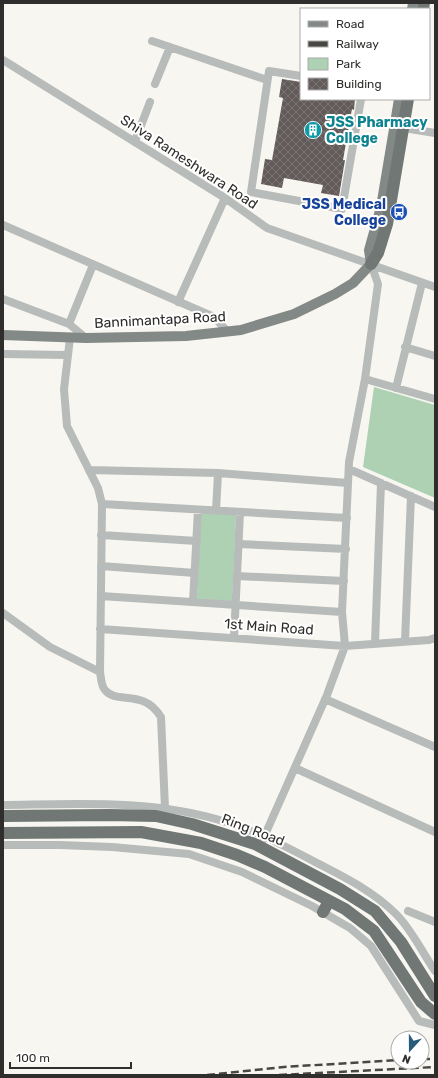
<svg xmlns="http://www.w3.org/2000/svg" width="438" height="1078" font-family="Rubik,sans-serif">
	<defs>
		<pattern id="building-cross-hatch" width="8" height="8" patternUnits="userSpaceOnUse"><rect width="8" height="8" fill="#625b5a"/><path d="M0 0l8 8M0 8l8-8" fill="none" stroke="#7a7474"/></pattern>
	</defs>
	<rect width="100%" height="100%" fill="#f8f6f0"/>
	<path fill="#add1b2" d="M374 387 435 405V498L363 467Z
		M201 513 236 515 232 601 197 599Z"/>
	<path fill="url(#building-cross-hatch)" d="M282 79 301 82V99H355L354 110 352 109 343 160H345L339 196 321 193 323 185 284 178 282 188 261 184 265 159 272 160 283 98 279 97Z"/>
	<g fill="none" stroke-linecap="round" stroke-linejoin="round">
		<path stroke="#b7bbb9" stroke-width="8" d="M152 41 267 80
			M3 60 225 198 267 228 435 287
			M301 76 269 71 251 192 342 209 361 99
			M155 84 170 47
			M404 128 435 133
			M135 141 150 102
			M3 225 214 317 227 331
			M3 299 69 324 86 338
			M178 302 225 198
			M69 324 93 265
			M70 338 64 389 67 426 98 488 102 504 100 672C101 677 101 686 105 690 117 705 143 688 161 717L165 808
			M405 347 435 356
			M3 354 68 355
			M365 379 435 399
			M396 388 422 283
			M349 469 435 507
			M89 470 218 473 348 483
			M102 504 347 518
			M216 511 218 473
			M101 535 197 541
			M239 544 346 549
			M101 566 195 573
			M237 576 344 581
			M101 596 342 612
			M193 602 198 510
			M3 613 50 647 100 672
			M100 629 345 646 429 640 435 638
			M234 638 240 512
			M405 641 411 496
			M375 643 381 483
			M325 699 435 747
			M295 768 435 832
			M3 805C78 804 154 799 226 822 258 832 287 847 317 863 344 877 373 891 396 914 412 930 422 952 435 971
			M3 845H60L112 847 189 854 242 872 312 906 350 928 371 946 419 1021 435 1025
			M260 846 327 695 345 646 342 612 349 462 365 379 378 284 371 264
			M408 911 435 922"/>
		<path stroke="#838987" stroke-width="10" d="M412 9 413 3
			M3 335 86 338 186 336 241 330 294 314 335 294 353 283 371 264 369 250 381 207 399 99"/>
		<path stroke="#707774" stroke-width="12" d="M423 9 424 3
			M371 264 378 253 387 224 408 99
			M3 816 109 815 156 816 192 824 255 844 340 889 375 911 401 942 435 996
			M3 833 141 832 201 843 237 855 265 867 345 909 374 931 421 1002 435 1014
			M323 912 329 901"/>
		<path stroke="#484744" stroke-width="2.5" stroke-dasharray="8 4" stroke-linecap="butt" d="M422 1059H435
			M207 1075 284 1067 398 1060
			M279 1075 435 1067"/>
	</g>
	<defs>
		<symbol id="building-disc" viewBox="-11 -11 22 22"><circle r="9.5" fill="#0f9aa8" stroke="#fff"/><path d="M-4-6H4V6H1V3H-1V6H-4ZM-2.5-4.3h1.7v1.8h-1.7ZM.8-4.3h1.7v1.8H.8ZM-2.5-1h1.7V.8h-1.7ZM.8-1h1.7V.8H.8Z" fill="#fff"/></symbol>
		<symbol id="bus-disc" viewBox="-11 -11 22 22"><circle r="9.5" fill="#1a4fb4" stroke="#fff"/><path d="M-5-6H5V4H4V6H2V4H-2V6H-4V4H-5ZM-3.5-4V0h7V-4ZM-3.5 1.2v1.5H-2V1.2ZM2 1.2v1.5H3.5V1.2Z" fill="#fff"/></symbol>
	</defs>
	<g fill-rule="evenodd">
		<use href="#building-disc" x="303" y="120" width="20" height="20"/>
		<use href="#bus-disc" x="389" y="202" width="20" height="20"/>
	</g>
	<g text-anchor="middle" dominant-baseline="central" stroke-width="4" stroke-linejoin="round" paint-order="stroke">
		<g font-size="14" font-weight="bold" fill="#0d838f" stroke="#fff" text-anchor="start">
			<text x="326" y="122">JSS Pharmacy<tspan x="326" dy="16">College</tspan></text>
		</g>
		<g font-size="14" fill="#2f2e2c" stroke="#fff">
			<text transform="translate(189 162) rotate(33)">Shiva Rameshwara Road</text>
			<text transform="translate(160 320) rotate(-3)">Bannimantapa Road</text>
			<text transform="translate(269 627) rotate(4)">1st Main Road</text>
			<text transform="translate(253 830) rotate(21)">Ring Road</text>
		</g>
		<g font-size="14" font-weight="bold" fill="#164399" stroke="#fff" text-anchor="end">
			<text x="386" y="204">JSS Medical<tspan x="386" dy="16">College</tspan></text>
		</g>
	</g>
	<rect width="438" height="1078" fill="none" stroke="#2f2e2c" stroke-width="8"/>
	<rect x="300" y="8" width="130" height="92" fill="#ffffff" stroke="#acabab"/>
	<rect x="308" y="21" width="20" height="6" fill="#838987" stroke="#acabab"/>
	<text x="336" y="28" font-size="12" fill="#2f2e2c">Road</text>
	<rect x="308" y="41" width="20" height="6" fill="#484744" stroke="#acabab"/>
	<text x="336" y="48" font-size="12" fill="#2f2e2c">Railway</text>
	<rect x="308" y="58" width="20" height="12" fill="#add1b2" stroke="#acabab"/>
	<text x="336" y="68" font-size="12" fill="#2f2e2c">Park</text>
	<rect x="308" y="78" width="20" height="12" fill="url(#building-cross-hatch)" stroke="#acabab"/>
	<text x="336" y="88" font-size="12" fill="#2f2e2c">Building</text>
	<g transform="translate(410 1050) rotate(201)"><circle r="19" fill="#ffffff" stroke="#acabab"/>
	<path d="M0-3L7 15L0 10L-7 15Z" fill="#295c79"/>
	<text y="-6" font-size="11" font-weight="bold" text-anchor="middle" fill="#2f2e2c">N</text>
	</g>
	<path d="M10 1062v6h121v-6" fill="none" stroke="#2f2e2c" stroke-width="2"/>
	<text x="16" y="1062" font-size="12" fill="#2f2e2c" stroke="#ffffff" stroke-width="3" paint-order="stroke">100 m</text>
</svg>
